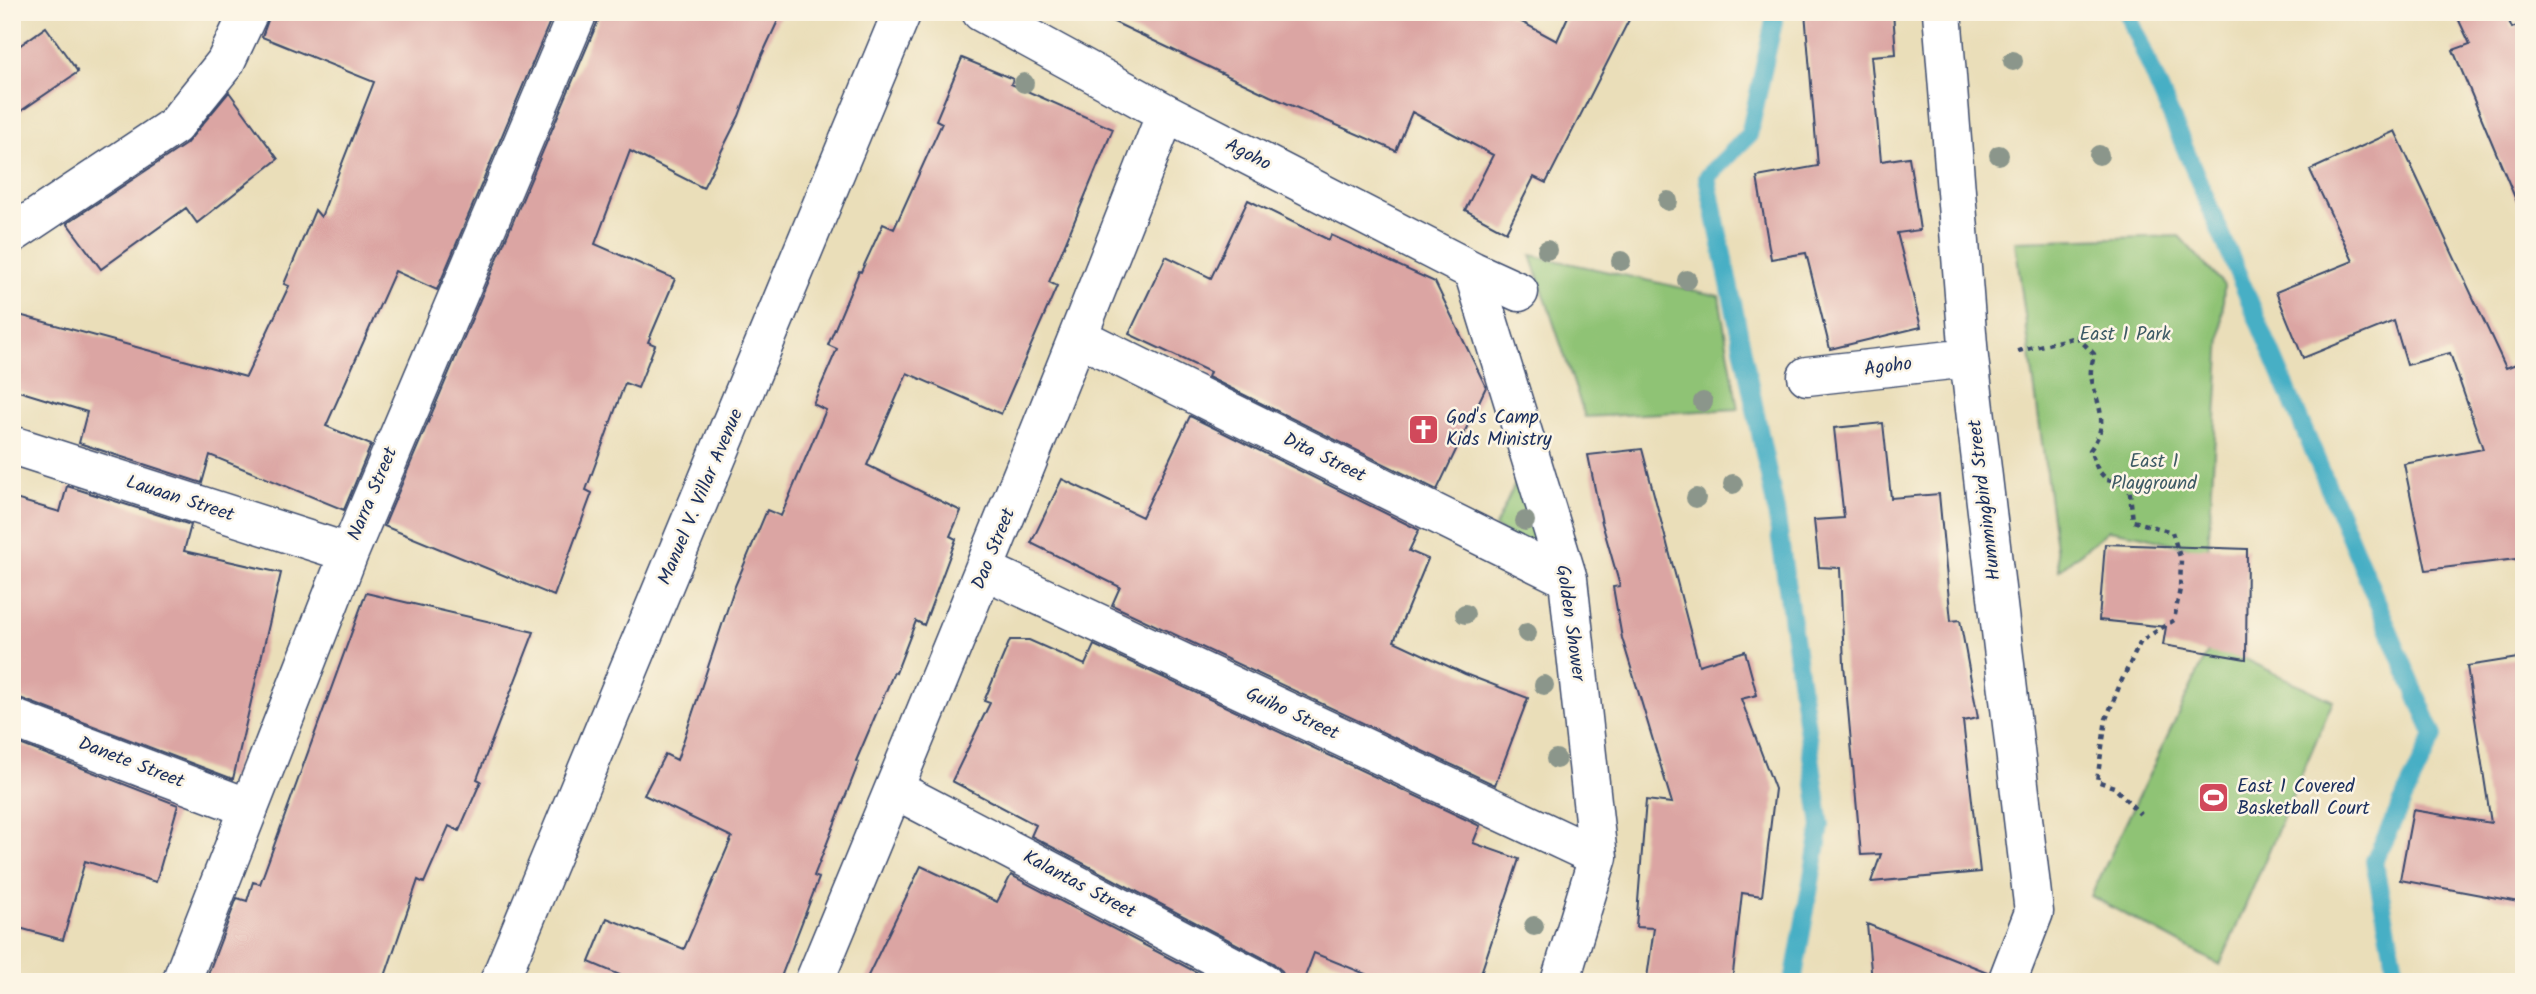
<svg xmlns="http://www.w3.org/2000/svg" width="2536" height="994" font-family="Kalam,sans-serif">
	<rect width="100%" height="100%" fill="#fcf5e5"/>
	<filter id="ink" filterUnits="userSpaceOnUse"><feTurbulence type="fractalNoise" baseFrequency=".0143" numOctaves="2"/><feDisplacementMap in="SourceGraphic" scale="14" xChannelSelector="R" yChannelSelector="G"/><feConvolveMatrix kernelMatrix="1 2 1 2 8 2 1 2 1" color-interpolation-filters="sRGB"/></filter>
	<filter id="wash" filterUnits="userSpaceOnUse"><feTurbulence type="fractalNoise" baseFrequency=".00686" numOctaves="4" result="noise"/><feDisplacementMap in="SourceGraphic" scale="28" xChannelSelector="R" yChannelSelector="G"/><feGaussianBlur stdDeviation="1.57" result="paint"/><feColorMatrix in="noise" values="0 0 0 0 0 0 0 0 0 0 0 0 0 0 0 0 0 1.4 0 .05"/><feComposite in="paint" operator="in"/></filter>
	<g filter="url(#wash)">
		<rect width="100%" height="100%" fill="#eadeb9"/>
		<path fill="#8fc375" stroke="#55796a" stroke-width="2" d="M2179 236 2224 285 2208 553 2144 536 2109 530 2059 570 2015 241Z
			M1531 255 1719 296 1738 409 1585 417Z
			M1522 469 1548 558 1495 527Z
			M2212 643 2333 701 2220 965 2091 896Z"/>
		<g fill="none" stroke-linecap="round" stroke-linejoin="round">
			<path stroke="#46afc5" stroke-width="18" d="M1773 12 1774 21 1749 135 1707 177 1776 511 1821 826 1793 982
				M2127 12 2434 736 2374 861 2398 982"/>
		</g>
		<g id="blocks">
			<path fill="#dba5a3" d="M271 12H554L437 290 395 271 326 426 371 445 344 510 210 455 202 483 79 443 87 412 12 389V313L246 377 289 286 284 284 315 210 321 217 374 82 262 37Z
				M599 12H782L762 55 739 116 703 188 630 151 595 244 675 279 648 342 655 345 638 388 625 383 586 490 592 493 554 596 384 526 598 21Z
				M1093 12H1503L1557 41 1570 12H1633L1546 183 1534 177 1506 232 1465 210 1493 155 1412 112 1396 151 1270 96Z
				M1805 12H1893L1896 54 1871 56 1881 161 1909 157 1920 230 1897 233 1921 327 1830 349 1806 253 1771 259 1757 177 1818 166Z
				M2455 12H2505L2512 28 2524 23V219L2453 50 2470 44Z
				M46 27 78 72 12 117V51Z
				M962 58 1013 79 1011 84 1113 129 1049 282 1057 286 1001 414 907 373 867 465 961 511 950 536 956 539 924 625 916 621 896 673 894 672 856 761 859 762 814 876 819 878 779 982H636L589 962 607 918 684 949 732 837 644 795 665 754 677 760 735 586 767 510 781 516 826 410 813 404 837 349 828 345 859 271 861 272 883 224 894 229 942 123 936 120Z
				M229 92 278 159 197 223 186 208 101 269 67 223 186 144Z
				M2395 131 2506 368 2524 361V558L2426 570 2404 464 2483 449 2450 353 2407 365 2394 321 2303 358 2276 292 2353 261 2310 170Z
				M1248 200 1329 240 1331 235 1435 282 1486 387 1437 490 1208 377 1210 372 1129 334 1166 256 1211 278Z
				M1190 416 1419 530 1409 551 1428 559 1394 641 1465 674 1528 698 1495 785 1112 605 1120 587 1031 543 1062 479 1142 517Z
				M1883 423 1891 498 1939 494 1951 621 1960 620 1978 718 1963 721 1980 872 1871 882 1881 854 1861 855 1844 664 1840 568 1819 567 1814 520 1844 518 1834 428Z
				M1642 449 1699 665 1745 651 1757 695 1741 699 1775 789 1762 896 1742 893 1732 982H1673L1647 978 1654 928 1636 927 1646 800 1672 803 1622 638 1613 587 1620 586 1602 523 1588 455Z
				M67 486 191 525 184 551 281 573 233 779 20 698 12 697V498L60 512Z
				M2105 544 2247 549 2246 659 2163 645 2166 627 2099 620Z
				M366 593 534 632 477 779 481 781 459 831 449 826 424 883 418 880 383 982H205L237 898 247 901 253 882 260 884Z
				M1010 640H1029L1085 665 1094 645 1480 826 1473 843 1519 859 1478 982H1385L1314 953 1303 982H1285L1282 971 1273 963 1031 836 1036 825 952 781 990 703 984 701Z
				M2524 657V903L2400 880 2413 810 2491 823 2467 666Z
				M12 741 178 805 156 882 85 861 63 940 12 926Z
				M921 866 997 902 1011 875 1215 982H865Z
				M1867 924 1987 972 1986 982H1872Z"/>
		</g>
	</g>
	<g filter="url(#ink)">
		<use href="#blocks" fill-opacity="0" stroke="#3a496c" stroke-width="2"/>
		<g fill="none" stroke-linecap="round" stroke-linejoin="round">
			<defs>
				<path id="minor" d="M981 12 1166 113 1473 271 1519 292
					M1942 12 1969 358 2034 912 2007 982
					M12 234 174 126 225 63 249 12
					M1473 271 1568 579 1598 857 1560 982
					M1079 337 1568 579
					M1807 376 1969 358
					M12 445 349 553
					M985 570 1598 857
					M12 718 249 808
					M894 789 1263 982
					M181 982 349 553 578 12
					M814 982C934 693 1053 404 1166 113"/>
				<path id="tertiary" d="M499 982 902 12"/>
			</defs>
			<use href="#minor" stroke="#3a496c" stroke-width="41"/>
			<use href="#tertiary" stroke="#3a496c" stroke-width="41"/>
			<path stroke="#3a496c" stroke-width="4.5" stroke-dasharray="5 5" stroke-linecap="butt" d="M2018 351 2077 337 2094 354C2093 361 2090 369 2091 376 2097 406 2111 422 2090 450L2098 470 2107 480 2129 484 2133 521 2172 532 2181 560 2180 589 2174 620 2141 641 2121 682 2106 719 2097 781 2114 787 2140 814"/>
			<use href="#minor" stroke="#fff" stroke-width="38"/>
			<use href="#tertiary" stroke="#fff" stroke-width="38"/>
		</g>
		<g fill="#8b968b">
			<circle cx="2013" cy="61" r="10"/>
			<circle cx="1024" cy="83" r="10"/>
			<circle cx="1999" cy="155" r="10"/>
			<circle cx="2099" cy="155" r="10"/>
			<circle cx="1668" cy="201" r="10"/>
			<circle cx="1547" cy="250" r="10"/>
			<circle cx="1621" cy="261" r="10"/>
			<circle cx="1687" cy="280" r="10"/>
			<circle cx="1703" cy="402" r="10"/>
			<circle cx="1733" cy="484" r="10"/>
			<circle cx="1696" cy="498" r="10"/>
			<circle cx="1525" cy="521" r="10"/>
			<circle cx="1465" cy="614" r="10"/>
			<circle cx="1527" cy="633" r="10"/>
			<circle cx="1544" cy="685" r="10"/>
			<circle cx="1556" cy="759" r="10"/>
			<circle cx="1534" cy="926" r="10"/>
		</g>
	</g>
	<defs>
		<symbol id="church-square" viewBox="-11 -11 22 22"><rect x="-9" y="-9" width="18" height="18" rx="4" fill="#d1495b" stroke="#fcf5e5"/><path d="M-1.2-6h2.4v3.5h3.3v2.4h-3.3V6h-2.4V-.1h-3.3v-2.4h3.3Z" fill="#fff"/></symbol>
		<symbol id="stadium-square" viewBox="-11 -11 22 22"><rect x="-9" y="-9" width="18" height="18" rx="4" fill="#d1495b" stroke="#fcf5e5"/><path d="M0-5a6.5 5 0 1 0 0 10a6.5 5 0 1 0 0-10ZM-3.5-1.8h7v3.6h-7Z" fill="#fff"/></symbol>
	</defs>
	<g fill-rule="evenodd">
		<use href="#church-square" x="1406" y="412" width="35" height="35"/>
		<use href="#stadium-square" x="2196" y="780" width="35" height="35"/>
	</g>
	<g text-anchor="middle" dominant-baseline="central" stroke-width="5" stroke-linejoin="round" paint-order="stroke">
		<g font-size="19" fill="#1b2f5e" stroke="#fcf5e5">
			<text transform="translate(1248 155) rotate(27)">Agoho</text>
			<text transform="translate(1888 367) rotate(-7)">Agoho</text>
			<text transform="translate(1324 458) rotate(26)">Dita Street</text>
			<text transform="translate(373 494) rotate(-67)">Narra Street</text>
			<text transform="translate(701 497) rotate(-67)">Manuel V. Villar Avenue</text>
			<text transform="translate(180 499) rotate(18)">Lauaan Street</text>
			<text transform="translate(1985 500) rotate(-97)">Hummingbird Street</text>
			<text transform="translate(994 549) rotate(-68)">Dao Street</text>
			<text transform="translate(1570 623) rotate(82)">Golden Shower</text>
			<text transform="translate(1292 714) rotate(25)">Guiho Street</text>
			<text transform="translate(131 763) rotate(21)">Danete Street</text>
			<text transform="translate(1079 885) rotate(28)">Kalantas Street</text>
		</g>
		<g font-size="19" fill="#3e5b65" stroke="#fcf5e5">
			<text x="2125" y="335">East 1 Park</text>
			<text x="2154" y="462">East 1<tspan x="2154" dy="22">Playground</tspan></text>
		</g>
		<g font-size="19" fill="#1b2f5e" stroke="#fcf5e5" text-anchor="start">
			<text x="1446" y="418">God's Camp<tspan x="1446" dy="22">Kids Ministry</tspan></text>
			<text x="2237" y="787">East 1 Covered<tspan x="2237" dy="22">Basketball Court</tspan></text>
		</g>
	</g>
	<rect width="2536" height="994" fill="none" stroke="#fcf5e5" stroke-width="42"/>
</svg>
